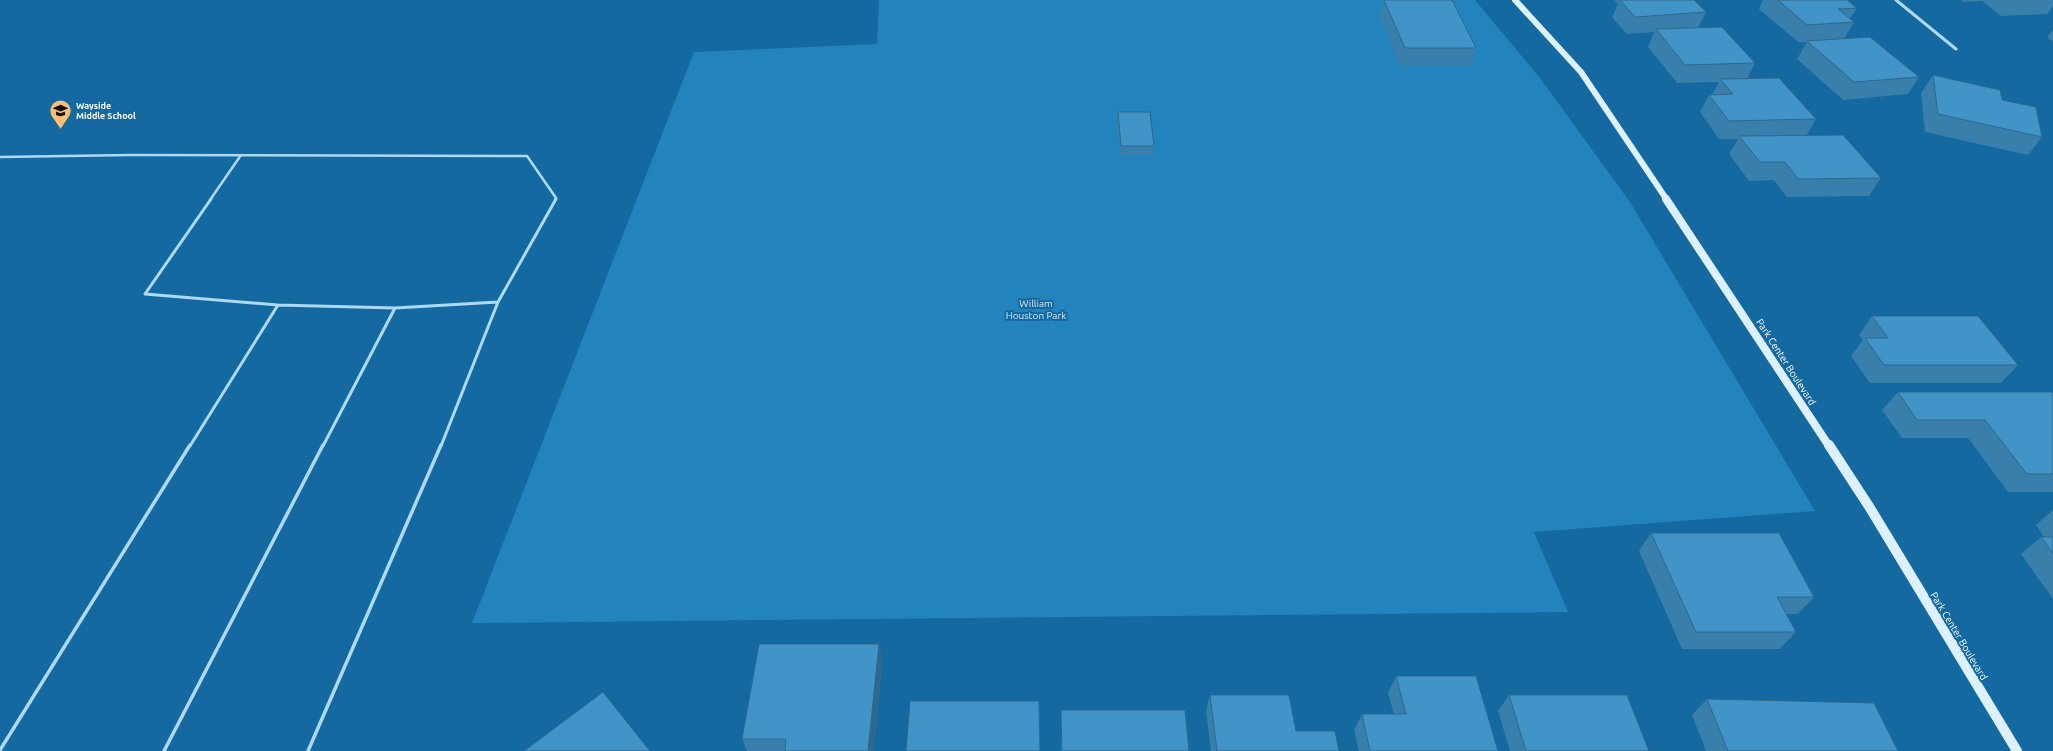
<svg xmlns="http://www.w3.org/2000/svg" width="2053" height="751" font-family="Ubuntu,sans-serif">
	<rect width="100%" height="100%" fill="#1369a0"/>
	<path fill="#2283bd" d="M879 0H1475L1540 78 1630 202 1815 511 1534 532 1568 612 472 623 694 52 877 44Z"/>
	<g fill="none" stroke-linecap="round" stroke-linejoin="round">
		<path stroke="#add9f4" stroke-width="2.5" d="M0 157 131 155 527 156 556 198 555 200
			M210 200 241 155"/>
		<path stroke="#add9f4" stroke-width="3" d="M145 294 278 305 395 308 498 302
			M145 294 211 199
			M190 446 278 305
			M323 446 395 308
			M441 446 498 302 556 199"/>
		<path stroke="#add9f4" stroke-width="3.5" d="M0 750 190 445
			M164 751 323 445
			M308 751 441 445"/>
		<path stroke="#add9f4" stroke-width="3" d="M1896 0 1956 49"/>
		<path stroke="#ddf0fd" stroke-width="6" d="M1515 0 1581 72 1667 200"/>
		<path stroke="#ddf0fd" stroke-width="8" d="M1666 199 1829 446"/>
		<path stroke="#ddf0fd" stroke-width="10" d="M1829 445 1870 508 2017 751"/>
	</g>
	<path fill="#387fac" d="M1384 0 1476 48 1471 66H1400L1380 17Z
		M1614 0H1694L1706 12 1698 28 1755 63 1747 79 1816 119 1806 136 1881 178 1869 196 1787 197 1774 180 1749 181 1729 154 1738 139H1719L1700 112 1709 95H1712L1719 82 1677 83 1648 47 1654 32 1627 34 1612 17 1618 4Z
		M1763 0H1847L1857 8 1850 19 1854 22 1844 39 1919 77 1908 94 1843 100 1797 59 1807 42H1798L1759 9Z
		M1961 0H2053V6L2047 14 2001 16 1982 1 1963 2Z
		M2053 30V42L2047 37Z
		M1933 75 2002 100 2042 137 2028 155 1925 132 1921 93Z
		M1118 112 1154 146 1153 156H1120L1117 122Z
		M1872 316 2018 365 2001 383H1870L1851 356 1863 340 1859 335Z
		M1898 392H2053V492H2008L1968 438H1902L1882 410Z
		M2053 510V599L2021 554 2041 537H2044L2036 525Z
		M1651 533 1814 597 1798 614H1786L1796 632 1780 649H1682L1639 551Z
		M879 644 882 661 874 751H747L742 739Z
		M1396 676 1498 751H1359L1354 730 1362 714H1394L1388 693Z
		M1210 695 1296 731 1339 751H1211L1206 711Z
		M1509 695 1649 751H1510L1498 711Z
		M1707 699 1898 751H1706L1692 715Z
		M1061 710 1189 751H1061Z"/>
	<path fill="#2e688c" d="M879 644 882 661 874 751H868Z"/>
	<path fill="#4194c8" stroke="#2e688c" d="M1384 0H1452L1476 48H1405Z
		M1620 0H1694L1706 12 1635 17Z
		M1778 0H1847L1857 8 1838 9 1854 22 1807 25Z
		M1722 27 1755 63 1685 65 1656 29Z
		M1870 37 1919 77 1854 82 1807 41Z
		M1933 75 2000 90 2002 100 2036 107 2042 137 1938 114Z
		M1779 78 1816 119 1729 121 1709 95 1733 94 1720 79Z
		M1118 112H1150L1154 146H1121Z
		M1843 135 1881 178 1798 179 1785 162H1760L1739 136Z
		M1872 316H1978L2018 365H1884L1865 338H1888Z
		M1898 392H2053V474H2027L1985 420H1917Z
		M1651 533H1779L1814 597H1777L1796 632H1696Z
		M2041 537H2053V553Z
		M759 644H879L868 751H785L786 739H742Z
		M1396 676H1476L1498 751H1370L1362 714H1406Z
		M603 692 650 751H524Z
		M1210 695H1289L1296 731H1335L1339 751H1217Z
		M1509 695H1627L1649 751H1526Z
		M1707 699 1874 703 1898 751H1728Z
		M910 701H1039L1040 751H906Z
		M1061 710H1185L1189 751H1062Z"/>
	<defs>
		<symbol id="school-pin" viewBox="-11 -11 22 30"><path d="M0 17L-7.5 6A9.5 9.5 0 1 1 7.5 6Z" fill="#ffbd70" stroke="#1369a0"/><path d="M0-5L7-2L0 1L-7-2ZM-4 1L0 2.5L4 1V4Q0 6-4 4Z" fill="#111"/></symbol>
	</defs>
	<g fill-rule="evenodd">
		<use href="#school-pin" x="48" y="98" width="25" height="34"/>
	</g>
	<g text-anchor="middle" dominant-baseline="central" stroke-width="4" stroke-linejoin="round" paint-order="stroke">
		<g font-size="9" font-weight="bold" fill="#fff" stroke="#1369a0" text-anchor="start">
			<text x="76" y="106">Wayside<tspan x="76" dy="10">Middle School</tspan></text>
		</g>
		<g font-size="10" fill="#d5effe" stroke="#1369a0">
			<text x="1036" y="303">William<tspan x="1036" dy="12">Houston Park</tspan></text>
		</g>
		<g font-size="10" fill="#fff" stroke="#1369a0">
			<text transform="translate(1786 362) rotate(57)">Park Center Boulevard</text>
			<text transform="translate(1959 636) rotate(59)">Park Center Boulevard</text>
		</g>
	</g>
</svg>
